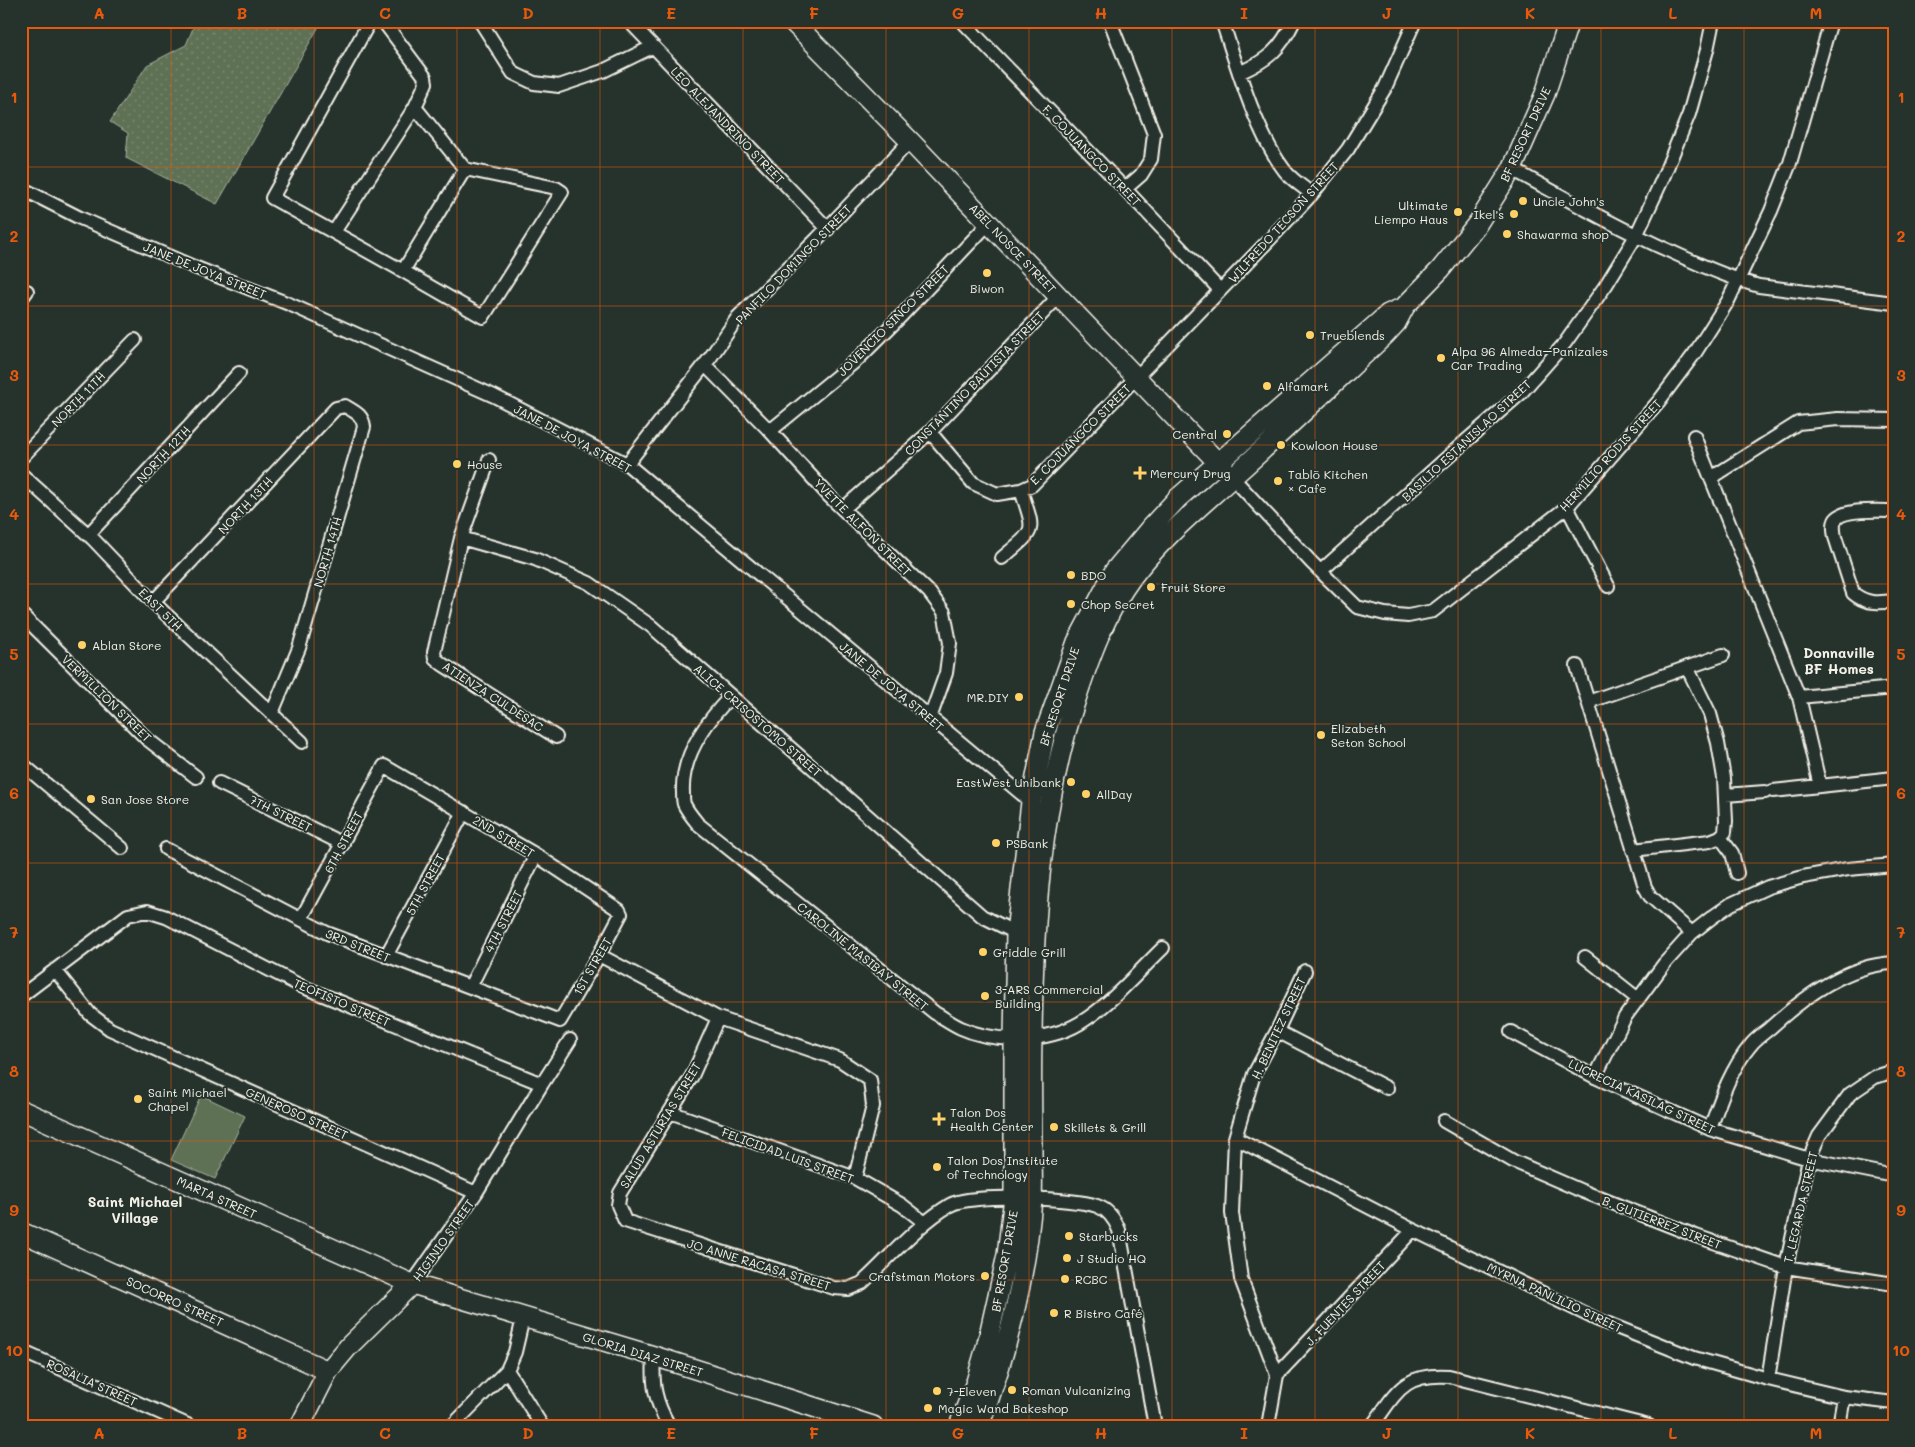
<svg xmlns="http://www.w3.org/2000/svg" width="1915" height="1447" font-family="Mali,sans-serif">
	<defs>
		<pattern id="grass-dots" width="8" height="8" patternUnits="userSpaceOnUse" patternTransform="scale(1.25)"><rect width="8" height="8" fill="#5e7154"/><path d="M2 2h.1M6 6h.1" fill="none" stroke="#76866d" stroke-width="1.8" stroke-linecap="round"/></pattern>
	</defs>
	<rect width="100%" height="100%" fill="#26332d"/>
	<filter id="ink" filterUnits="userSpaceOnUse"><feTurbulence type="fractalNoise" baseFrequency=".02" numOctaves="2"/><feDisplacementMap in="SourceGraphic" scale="10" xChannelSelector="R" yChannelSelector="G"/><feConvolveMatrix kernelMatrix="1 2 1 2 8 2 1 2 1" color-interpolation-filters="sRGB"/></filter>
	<g filter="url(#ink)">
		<path fill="url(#grass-dots)" stroke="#a9b19e" d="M196 21H322L217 204 126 158 128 133 110 122 147 65 186 45Z"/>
		<path fill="#5e7154" stroke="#a9b19e" d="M201 1095 245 1116 215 1179 171 1160Z"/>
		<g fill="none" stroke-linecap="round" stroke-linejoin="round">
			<defs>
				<path id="street" d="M370 21 272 198 403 271 483 317 562 192 556 188 465 169 415 107
					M480 21 513 73 534 83 559 86 603 71 652 47
					M629 21 828 229
					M962 21 1125 189 1220 290
					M1110 21 1154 134 1151 159 1141 175 1125 189
					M1222 21C1237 66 1256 134 1285 171 1292 180 1303 187 1312 194
					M1239 73C1268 60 1280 50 1294 21
					M1512 169C1565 198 1618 228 1674 253 1702 266 1729 278 1759 286L1894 303
					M21 188 80 218 194 267 289 304 494 396 627 464 1035 805
					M334 232 415 107 426 83 425 77 383 21
					M403 271 465 169
					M21 299 27 291
					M705 365 770 431 830 497 929 592 944 612 950 643 946 673 930 718
					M770 431 858 359 902 315 988 224
					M930 432 973 483 997 494 1021 490 1032 485 1271 238 1312 194 1348 149 1385 88 1415 21
					M1694 436 1799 697 1820 786
					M21 458 135 340
					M489 460 461 538 434 652 435 658 442 664 556 737
					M627 464 710 358 738 317 817 239 910 141
					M21 474 93 539 153 602 302 742
					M1232 477 1312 563 1357 607 1385 614 1408 616 1433 611 1567 507 1659 401 1695 353 1728 301 1771 211 1790 163 1831 21
					M1711 478 1798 423 1838 419 1894 420
					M1567 507 1608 586
					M843 509 930 432 1059 296
					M1894 511C1881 511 1841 508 1835 521 1833 525 1834 532 1835 537L1853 593C1865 604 1878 603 1894 601
					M88 535 239 373
					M461 538 535 559 589 583 651 626 982 916 1016 933 1034 936
					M1002 558C1037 528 1035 534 1021 490
					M1321 571 1459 447 1520 394 1565 343 1606 285 1636 236 1662 180 1689 114 1707 50 1713 21
					M153 602 336 408 345 406C355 412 363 415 364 427L299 648 272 713
					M21 614 147 739 196 777
					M1577 666 1645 887 1650 896 1692 933
					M730 697C706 722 681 756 683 793 683 797 683 801 684 804 687 811 693 818 698 824L935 1013C944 1018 952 1024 961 1028 996 1044 1048 1042 1080 1023 1111 1004 1137 973 1163 948
					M1799 697 1894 688
					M1588 702 1723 655
					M21 763 122 848
					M219 783 343 844
					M1773 791 1894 778
					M1725 795 1765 792
					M1720 837 1732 853 1737 873
					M166 849 327 933 560 1021 599 955 621 914 619 910 536 855 384 766 301 919
					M1633 850 1710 841 1720 837 1725 832 1726 821 1724 778 1718 743 1710 714 1687 667
					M599 955 718 1018 840 1060 870 1080 873 1106 855 1178
					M386 956 464 812
					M1585 957 1638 999
					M55 970 90 1014 110 1029 476 1193
					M470 987 536 855
					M21 996 128 915 147 911 166 917 301 986 542 1084
					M718 1018 692 1076 620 1193 618 1205 625 1221 834 1288 848 1289 862 1283C889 1258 918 1224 950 1205 970 1193 1074 1198 1097 1206 1109 1210 1115 1220 1119 1230L1155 1426
					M1277 1031 1387 1088
					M1511 1032 1595 1077 1710 1129 1809 1159 1894 1176
					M1595 1077 1625 1017 1664 964 1692 933 1711 918 1731 904 1768 887 1803 877 1848 869 1894 865
					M670 1112 855 1178 902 1205 925 1223
					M1444 1121 1513 1161 1582 1191 1696 1236 1786 1267 1894 1284
					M1710 1129C1720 1101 1730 1070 1750 1046 1755 1039 1763 1034 1770 1028 1804 997 1846 965 1894 963
					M1235 1138 1413 1230 1596 1319 1694 1358 1768 1379 1844 1397 1894 1403
					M412 1284 476 1193 542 1084 570 1040
					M21 1351 190 1426
					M654 1356C652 1385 655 1401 669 1426
					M507 1370 542 1426
					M1277 1375 1241 1279 1232 1213 1235 1138 1254 1074 1277 1031 1305 971
					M1277 1375 1413 1230
					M1768 1379 1786 1267 1809 1159 1819 1136 1850 1094 1875 1077 1894 1071
					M452 1426 507 1370 515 1352 523 1318
					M1268 1426 1277 1375
					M1372 1426C1397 1392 1403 1373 1449 1376L1649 1426
					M1839 1426 1844 1397"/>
				<path id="secondary" d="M792 21 910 141 1225 470
					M21 1110 412 1284 654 1356 873 1426
					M21 1232 328 1371
					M300 1426 328 1371 349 1346 412 1284
					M959 1426 976 1382 987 1344 1007 1255 1014 1197V1039L1016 933 1031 802 1045 732 1077 642 1115 570 1151 527 1178 498 1378 323 1388 314 1397 310
					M979 1426C1007 1353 1026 1278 1032 1199 1033 1183 1032 1166 1032 1150 1032 1113 1031 1076 1032 1039 1033 924 1040 809 1076 699 1090 656 1105 614 1132 577 1162 537 1200 507 1237 473 1287 428 1336 381 1385 335L1396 323 1405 306 1440 270 1478 223 1512 169 1545 94 1569 21"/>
			</defs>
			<use href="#street" stroke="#f4f1e8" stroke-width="16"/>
			<use href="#secondary" stroke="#f4f1e8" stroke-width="22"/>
			<use href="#street" stroke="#26332d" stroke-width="12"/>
			<use href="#secondary" stroke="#26332d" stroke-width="19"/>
		</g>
	</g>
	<path fill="none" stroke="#e8590c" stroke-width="1" stroke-opacity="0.55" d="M171 21V1426M314 21V1426M457 21V1426M600 21V1426M743 21V1426M886 21V1426M1029 21V1426M1172 21V1426M1315 21V1426M1458 21V1426M1601 21V1426M1744 21V1426M21 167H1894M21 306H1894M21 445H1894M21 584H1894M21 724H1894M21 863H1894M21 1002H1894M21 1141H1894M21 1280H1894"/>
	<g fill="#ffd166" stroke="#26332d" stroke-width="2">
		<circle cx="1523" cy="201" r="5"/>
		<circle cx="1458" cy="212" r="5"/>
		<circle cx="1514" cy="214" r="5"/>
		<circle cx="1507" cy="234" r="5"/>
		<circle cx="987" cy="273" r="5"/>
		<circle cx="1310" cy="335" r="5"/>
		<circle cx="1441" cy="358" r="5"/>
		<circle cx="1267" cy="386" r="5"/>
		<circle cx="1227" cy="434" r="5"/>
		<circle cx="1281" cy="445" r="5"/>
		<circle cx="457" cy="464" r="5"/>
		<path d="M1137.5 465.5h5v5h5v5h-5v5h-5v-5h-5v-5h5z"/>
		<circle cx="1278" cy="481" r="5"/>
		<circle cx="1071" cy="575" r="5"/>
		<circle cx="1151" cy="587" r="5"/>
		<circle cx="1071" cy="604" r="5"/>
		<circle cx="82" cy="645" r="5"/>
		<circle cx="1019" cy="697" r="5"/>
		<circle cx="1321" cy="735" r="5"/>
		<circle cx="1071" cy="782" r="5"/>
		<circle cx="1086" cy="794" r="5"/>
		<circle cx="91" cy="799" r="5"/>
		<circle cx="996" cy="843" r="5"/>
		<circle cx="983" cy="952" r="5"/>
		<circle cx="985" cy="996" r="5"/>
		<circle cx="138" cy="1099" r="5"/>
		<path d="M936.5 1111.5h5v5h5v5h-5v5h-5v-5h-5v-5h5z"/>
		<circle cx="1054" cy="1127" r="5"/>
		<circle cx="937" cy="1167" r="5"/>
		<circle cx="1069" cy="1236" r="5"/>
		<circle cx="1067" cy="1258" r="5"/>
		<circle cx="985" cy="1276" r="5"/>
		<circle cx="1065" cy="1279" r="5"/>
		<circle cx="1054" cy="1313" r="5"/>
		<circle cx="1012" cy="1390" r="5"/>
		<circle cx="937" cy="1391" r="5"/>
		<circle cx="928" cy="1408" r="5"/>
	</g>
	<g text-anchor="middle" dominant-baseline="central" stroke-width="4" stroke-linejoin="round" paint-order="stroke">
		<g font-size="12" fill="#f4f1e8" stroke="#26332d">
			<text transform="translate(728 125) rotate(46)">LEO ALEJANDRINO STREET</text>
			<text transform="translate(1525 134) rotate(-65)">BF RESORT DRIVE</text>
			<text transform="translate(1092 155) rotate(46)">F. COJUANGCO STREET</text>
			<text transform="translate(1283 222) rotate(-48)">WILFREDO TECSON STREET</text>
			<text transform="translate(1013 248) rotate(46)">ABEL NOSCE STREET</text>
			<text transform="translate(793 264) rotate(-46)">PANFILO DOMINGO STREET</text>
			<text transform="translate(205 270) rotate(22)">JANE DE JOYA STREET</text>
			<text transform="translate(893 320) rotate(-45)">JOVENCIO SINCO STREET</text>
			<text transform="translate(974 383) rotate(-46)">CONSTANTINO BAUTISTA STREET</text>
			<text transform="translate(78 399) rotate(-46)">NORTH 11TH</text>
			<text transform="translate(1080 434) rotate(-45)">E. COJUANGCO STREET</text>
			<text transform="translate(573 438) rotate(28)">JANE DE JOYA STREET</text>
			<text transform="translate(1466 440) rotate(-43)">BASILIO ESTANISLAO STREET</text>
			<text transform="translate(163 454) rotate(-47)">NORTH 12TH</text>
			<text transform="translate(1610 455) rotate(-48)">HERMILIO RODIS STREET</text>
			<text transform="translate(245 505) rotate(-47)">NORTH 13TH</text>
			<text transform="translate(863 527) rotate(45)">YVETTE ALFON STREET</text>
			<text transform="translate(327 552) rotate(-74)">NORTH 14TH</text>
			<text transform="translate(161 609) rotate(44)">EAST 5TH</text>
			<text transform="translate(892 686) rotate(40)">JANE DE JOYA STREET</text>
			<text transform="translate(493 696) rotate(33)">ATIENZA CULDESAC</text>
			<text transform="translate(1059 696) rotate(-72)">BF RESORT DRIVE</text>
			<text transform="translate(107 698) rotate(44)">VERMILLION STREET</text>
			<text transform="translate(758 720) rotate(41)">ALICE CRISOSTOMO STREET</text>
			<text transform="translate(281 813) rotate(26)">7TH STREET</text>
			<text transform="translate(504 836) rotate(31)">2ND STREET</text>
			<text transform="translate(343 842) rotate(-62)">6TH STREET</text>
			<text transform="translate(425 884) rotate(-62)">5TH STREET</text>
			<text transform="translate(503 921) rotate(-63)">4TH STREET</text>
			<text transform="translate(358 945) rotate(22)">3RD STREET</text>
			<text transform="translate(863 956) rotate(39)">CAROLINE MASIBAY STREET</text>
			<text transform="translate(592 966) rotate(-60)">1ST STREET</text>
			<text transform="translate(342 1002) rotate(23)">TEOFISTO STREET</text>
			<text transform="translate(1278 1028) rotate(-65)">H. BENITEZ STREET</text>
			<text transform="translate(1642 1096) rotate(25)">LUCRECIA KASILAG STREET</text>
			<text transform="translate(297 1113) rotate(24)">GENEROSO STREET</text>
			<text transform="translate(660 1125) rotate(-59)">SALUD ASTURIAS STREET</text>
			<text transform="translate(788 1155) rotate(20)">FELICIDAD LUIS STREET</text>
			<text transform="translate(217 1197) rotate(24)">MARTA STREET</text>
			<text transform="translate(1800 1207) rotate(-77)">T. LEGARDA STREET</text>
			<text transform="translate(1662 1222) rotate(21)">B. GUTIERREZ STREET</text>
			<text transform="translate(443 1240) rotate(-55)">HIGINIO STREET</text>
			<text transform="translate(1004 1261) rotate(-80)">BF RESORT DRIVE</text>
			<text transform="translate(759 1264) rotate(17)">JO ANNE RACASA STREET</text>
			<text transform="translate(1555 1297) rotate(25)">MYRNA PANLILIO STREET</text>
			<text transform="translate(175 1301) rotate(24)">SOCORRO STREET</text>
			<text transform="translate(1345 1303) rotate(-47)">J. FUENTES STREET</text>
			<text transform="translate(643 1354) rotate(17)">GLORIA DIAZ STREET</text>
			<text transform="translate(92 1382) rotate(24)">ROSALIA STREET</text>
		</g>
		<g font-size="12" fill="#f4f1e8" stroke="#26332d" text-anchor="start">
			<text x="1533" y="201">Uncle John's</text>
			<text x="1448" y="205" text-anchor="end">Ultimate<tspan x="1448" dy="14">Liempo Haus</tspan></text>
			<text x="1504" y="214" text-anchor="end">Ikel's</text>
			<text x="1517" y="234">Shawarma shop</text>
			<text x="987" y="288" text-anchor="middle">Biwon</text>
			<text x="1320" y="335">Trueblends</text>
			<text x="1451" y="351">Alpa 96 Almeda–Panizales<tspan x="1451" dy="14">Car Trading</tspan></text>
			<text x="1277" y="386">Alfamart</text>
			<text x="1217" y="434" text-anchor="end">Central</text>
			<text x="1291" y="445">Kowloon House</text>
			<text x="467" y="464">House</text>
			<text x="1150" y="473">Mercury Drug</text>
			<text x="1288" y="474">Tablō Kitchen<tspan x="1288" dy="14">× Cafe</tspan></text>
			<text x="1081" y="575">BDO</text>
			<text x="1161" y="587">Fruit Store</text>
			<text x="1081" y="604">Chop Secret</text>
			<text x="92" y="645">Ablan Store</text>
			<text x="1009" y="697" text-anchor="end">MR.DIY</text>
			<text x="1331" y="728">Elizabeth<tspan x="1331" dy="14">Seton School</tspan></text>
			<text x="1061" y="782" text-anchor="end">EastWest Unibank</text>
			<text x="1096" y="794">AllDay</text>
			<text x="101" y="799">San Jose Store</text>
			<text x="1006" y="843">PSBank</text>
			<text x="993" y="952">Griddle Grill</text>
			<text x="995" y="989">3-ARS Commercial<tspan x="995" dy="14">Building</tspan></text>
			<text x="148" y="1092">Saint Michael<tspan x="148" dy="14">Chapel</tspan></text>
			<text x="950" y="1112">Talon Dos<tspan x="950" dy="14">Health Center</tspan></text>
			<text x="1064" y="1127">Skillets &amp; Grill</text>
			<text x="947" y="1160">Talon Dos Institute<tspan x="947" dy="14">of Technology</tspan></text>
			<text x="1079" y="1236">Starbucks</text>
			<text x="1077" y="1258">J Studio HQ</text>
			<text x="975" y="1276" text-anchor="end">Crafstman Motors</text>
			<text x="1075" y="1279">RCBC</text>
			<text x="1064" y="1313">R Bistro Café</text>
			<text x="1022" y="1390">Roman Vulcanizing</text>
			<text x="947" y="1391">7-Eleven</text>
			<text x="938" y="1408">Magic Wand Bakeshop</text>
		</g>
		<g font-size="14" font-weight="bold" fill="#f4f1e8" stroke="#26332d">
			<text x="1839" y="652">Donnaville<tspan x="1839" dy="16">BF Homes</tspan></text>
			<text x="135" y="1201">Saint Michael<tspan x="135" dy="16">Village</tspan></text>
		</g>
	</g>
	<rect width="1915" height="1447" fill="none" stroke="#26332d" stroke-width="55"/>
	<rect x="28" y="28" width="1860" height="1392" fill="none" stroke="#e8590c" stroke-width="2"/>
	<g font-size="16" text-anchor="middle" font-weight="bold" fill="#e8590c">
		<text x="99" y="19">A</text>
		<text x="242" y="19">B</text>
		<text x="385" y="19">C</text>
		<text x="528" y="19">D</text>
		<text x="671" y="19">E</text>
		<text x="814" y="19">F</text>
		<text x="958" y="19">G</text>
		<text x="1101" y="19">H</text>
		<text x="1244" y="19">I</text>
		<text x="1387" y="19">J</text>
		<text x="1530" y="19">K</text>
		<text x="1673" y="19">L</text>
		<text x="1816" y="19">M</text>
		<text x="14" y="103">1</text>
		<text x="1901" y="103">1</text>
		<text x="14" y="242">2</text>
		<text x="1901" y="242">2</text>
		<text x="14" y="381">3</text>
		<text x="1901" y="381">3</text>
		<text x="14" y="520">4</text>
		<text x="1901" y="520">4</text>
		<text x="14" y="660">5</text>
		<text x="1901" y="660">5</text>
		<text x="14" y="799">6</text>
		<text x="1901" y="799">6</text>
		<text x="14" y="938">7</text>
		<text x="1901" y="938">7</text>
		<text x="14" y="1077">8</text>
		<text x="1901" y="1077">8</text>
		<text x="14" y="1216">9</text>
		<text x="1901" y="1216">9</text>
		<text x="14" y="1356">10</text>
		<text x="1901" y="1356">10</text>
		<text x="99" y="1439">A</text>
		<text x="242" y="1439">B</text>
		<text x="385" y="1439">C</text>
		<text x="528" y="1439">D</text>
		<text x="671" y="1439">E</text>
		<text x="814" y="1439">F</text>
		<text x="958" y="1439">G</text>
		<text x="1101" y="1439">H</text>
		<text x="1244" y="1439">I</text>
		<text x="1387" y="1439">J</text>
		<text x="1530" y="1439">K</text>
		<text x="1673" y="1439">L</text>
		<text x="1816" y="1439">M</text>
	</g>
</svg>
